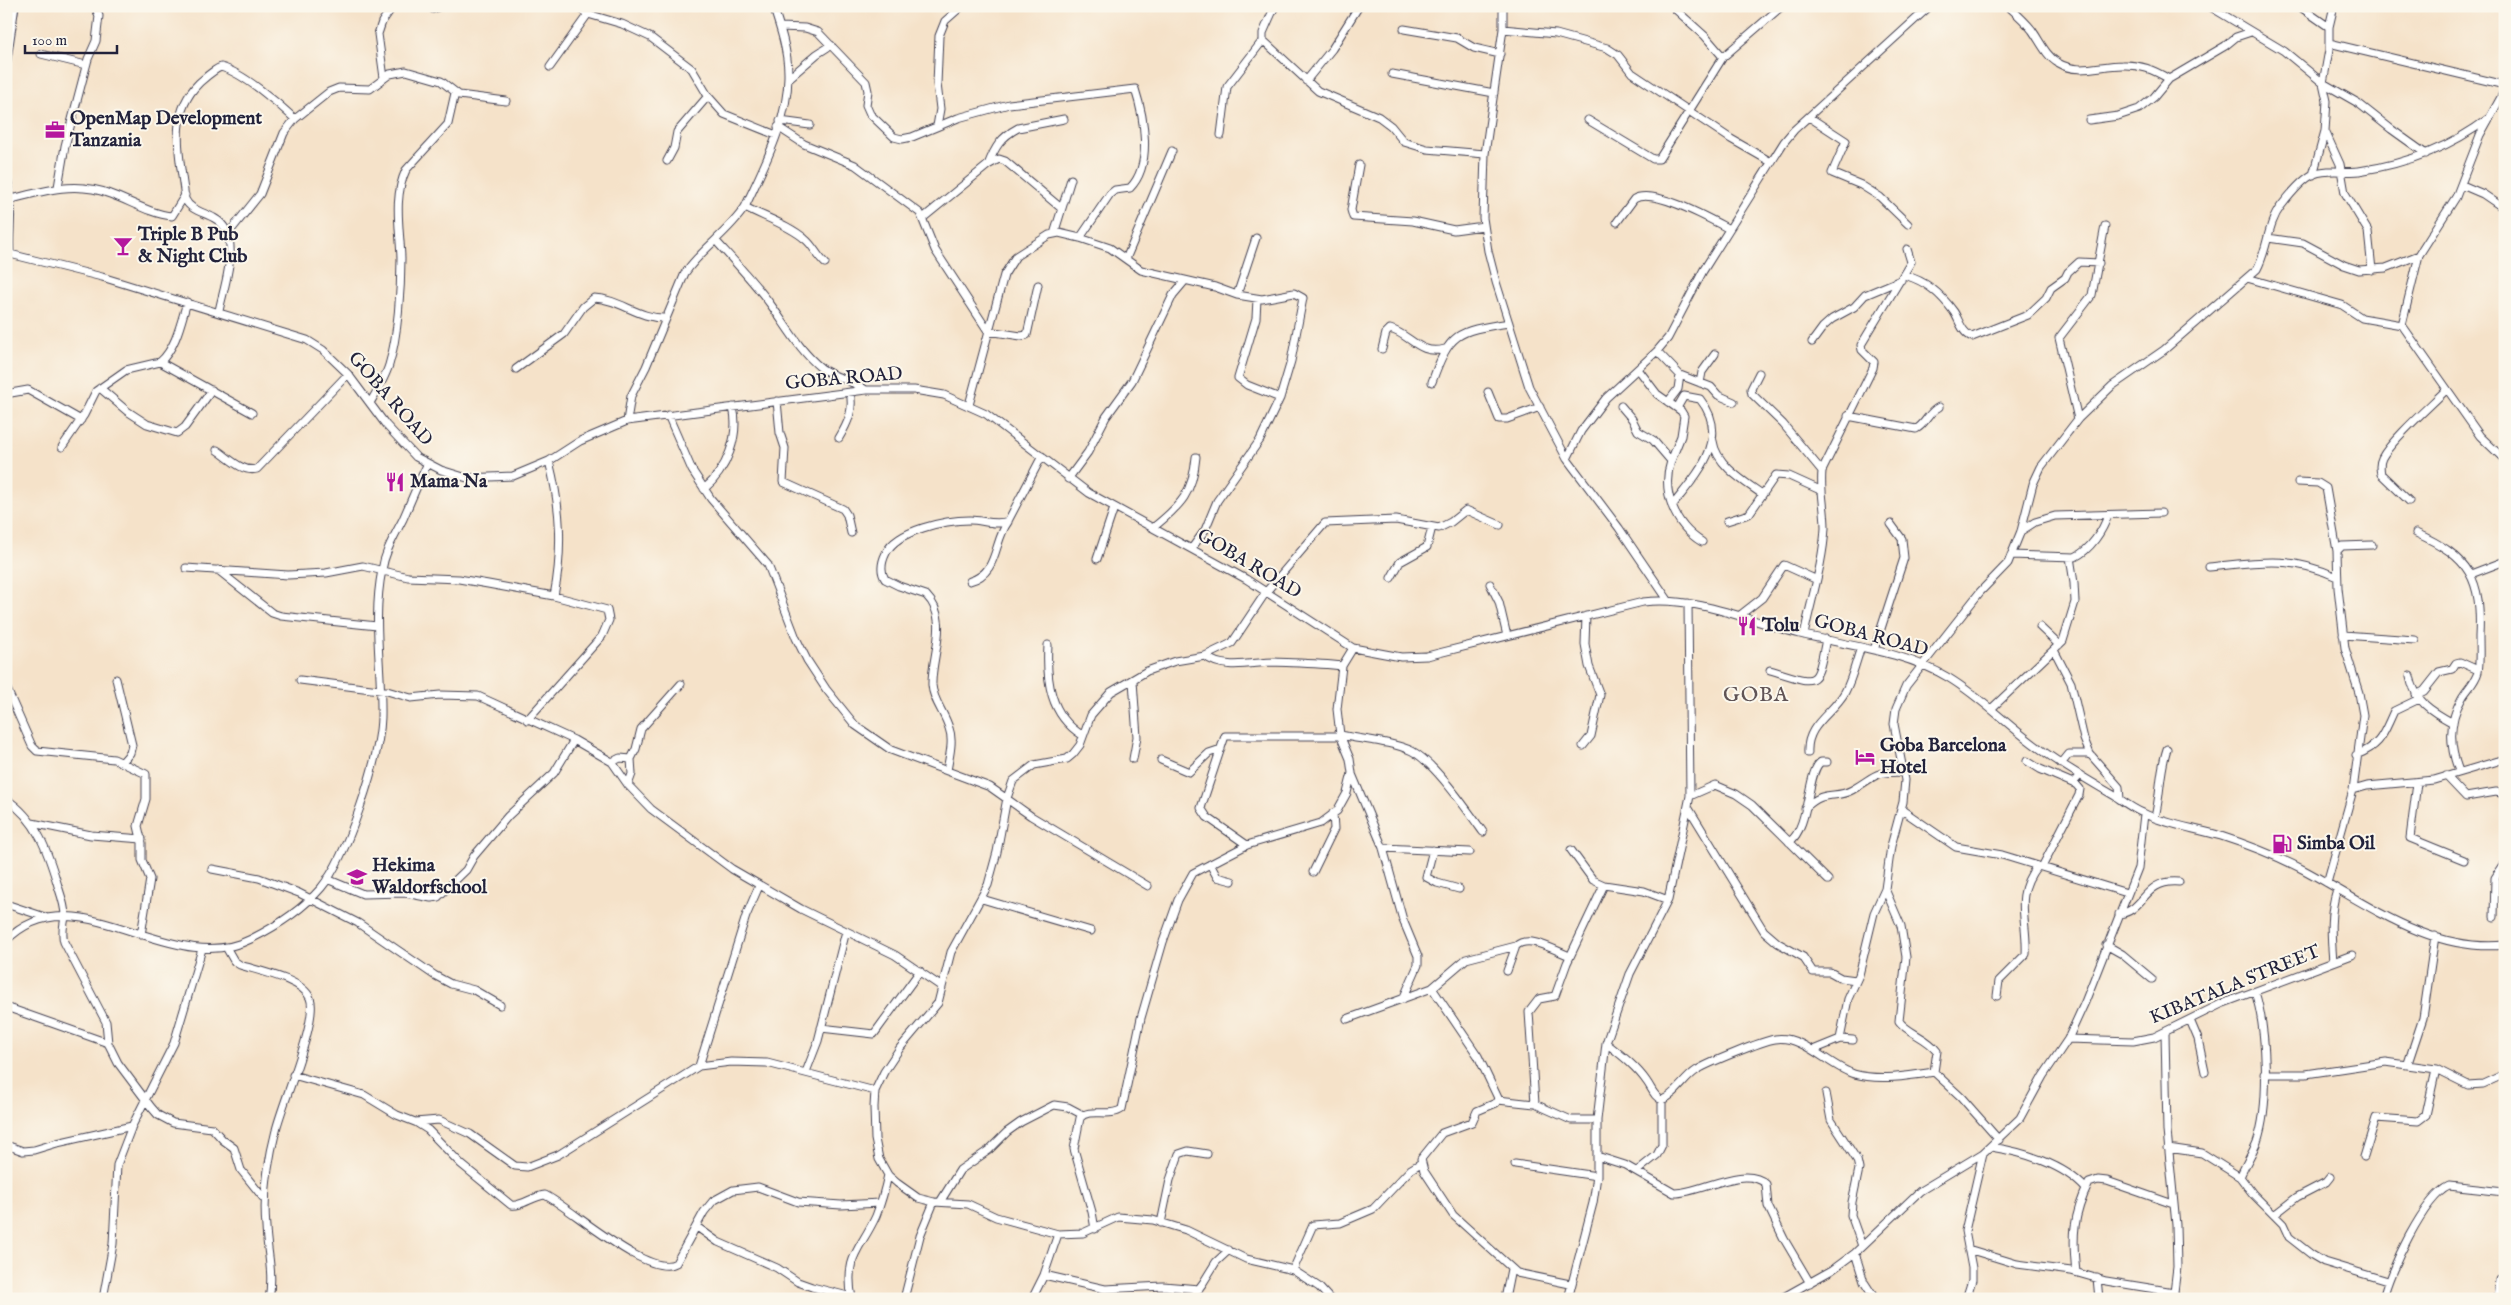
<svg xmlns="http://www.w3.org/2000/svg" width="2511" height="1305" font-family="'IM FELL English',serif">
	<rect width="100%" height="100%" fill="#fbf7ec"/>
	<filter id="ink" filterUnits="userSpaceOnUse"><feTurbulence type="fractalNoise" baseFrequency=".02" numOctaves="2"/><feDisplacementMap in="SourceGraphic" scale="10" xChannelSelector="R" yChannelSelector="G"/><feConvolveMatrix kernelMatrix="1 2 1 2 8 2 1 2 1" color-interpolation-filters="sRGB"/></filter>
	<filter id="wash" filterUnits="userSpaceOnUse"><feTurbulence type="fractalNoise" baseFrequency=".0096" numOctaves="4" result="noise"/><feDisplacementMap in="SourceGraphic" scale="20" xChannelSelector="R" yChannelSelector="G"/><feGaussianBlur stdDeviation="1.12" result="paint"/><feColorMatrix in="noise" values="0 0 0 0 0 0 0 0 0 0 0 0 0 0 0 0 0 1.4 0 .05"/><feComposite in="paint" operator="in"/></filter>
	<g filter="url(#wash)">
		<rect width="100%" height="100%" fill="#f5e2c9"/>
	</g>
	<g filter="url(#ink)">
		<g fill="none" stroke-linecap="round" stroke-linejoin="round">
			<defs>
				<path id="minor" d="M576 6 588 14 622 24 650 37 692 69 708 96 724 114 776 135
					M1503 6V29L1485 154 1483 218 1488 251 1496 282 1529 387 1567 459 1619 528 1668 600
					M2008 6C2017 14 2025 21 2032 30 2040 41 2046 56 2058 63 2078 75 2100 65 2122 65 2140 64 2154 70 2169 79
					M2209 6 2284 51 2323 83 2358 103 2391 129 2426 154
					M2299 6 2329 27
					M433 9 440 6
					M1675 9 1705 36 1723 57
					M780 27 805 28 818 32 866 82 868 91 866 105 870 114 894 137 902 139 912 137 958 118 1009 104 1135 89C1144 117 1153 165 1130 188L1115 190 1110 194 1080 238
					M1404 29 1457 38 1474 48 1500 54
					M1503 29 1556 34 1607 48 1618 55 1632 73 1731 139 1771 162
					M1263 42V33L1275 6
					M2329 43 2505 85
					M41 54 86 65
					M6 66 15 6
					M550 67 588 14
					M1392 74 1494 93
					M384 78 378 34 382 22 393 6
					M788 79 817 54 831 45
					M1306 81 1332 49 1359 6
					M2505 90 2480 135 2456 197 2419 255 2402 325 2480 436 2505 460
					M1809 117 1846 141 1832 173 1861 185 1880 197 1908 224
					M1588 120 1653 159H1659L1723 57 1782 6
					M2089 120 2118 116 2139 109 2154 97 2169 79 2225 46 2236 37 2251 32
					M780 121 810 125
					M937 126 940 109 937 84 939 36 945 21 962 6
					M778 127 804 144 855 165 920 213 935 250 988 331 1021 336 1027 335 1038 285
					M2325 131 2340 164 2345 193 2368 231 2372 270
					M1221 135 1227 87 1260 44 1265 42 1318 91 1379 117 1391 126 1404 142 1427 149 1485 154
					M667 161 674 148 677 132 708 96
					M988 165C995 147 1001 137 1018 128L1064 119
					M1359 165 1351 210 1353 217 1413 221 1454 230 1484 226
					M2313 175 2325 131 2327 101 2323 83 2329 50V27L2334 6
					M6 176C15 204 8 226 10 254
					M2462 185 2483 194 2505 209
					M58 187 65 146 88 59 96 41 99 16 95 6
					M12 199C45 190 77 181 110 194 130 201 151 214 172 216L185 195
					M745 207C764 217 789 225 805 239 813 245 817 256 825 263
					M923 218 988 165 999 159 1005 161 1061 208
					M1617 222 1634 199C1653 187 1710 219 1729 229
					M228 234 260 194 284 133 295 119 329 92 339 88 370 89 390 74 406 71 441 81 459 95 506 101
					M1054 234 1071 179
					M2268 238 2303 243 2344 265 2359 270 2386 268 2419 255
					M716 241C735 262 755 283 771 305 787 327 800 351 821 368 835 378 852 380 866 390
					M6 253 102 277 307 340 323 350 348 374 386 425 416 457 441 470 467 478 513 476 549 461 580 441 627 421 866 390H914L944 395 986 414 1089 493 1246 579 1353 648 1401 657 1427 656 1643 602C1697 596 1749 621 1800 634 1849 646 1904 651 1949 678 1982 698 2008 726 2039 748 2063 766 2089 781 2115 796 2124 802 2133 809 2143 813 2167 825 2195 828 2221 836 2249 845 2277 856 2304 870 2366 903 2430 953 2505 945
					M1126 259 1172 151
					M1904 275C1926 281 1940 293 1954 312 1959 320 1962 333 1972 337L2028 315 2046 298 2051 288 2065 278 2068 272 2079 262 2099 263
					M2247 278 2342 305 2362 318 2402 325
					M1237 295 1256 238
					M1257 299 1256 318 1238 378 1247 385 1280 398
					M219 311C224 285 244 234 214 218 203 212 190 210 185 199 181 159 166 116 199 83 206 77 213 70 221 67 243 73 278 103 295 119
					M1812 342 1823 327 1832 319 1854 307 1865 295 1901 280
					M1382 349 1386 333 1390 329C1410 334 1419 356 1445 349
					M1657 351 1680 375 1711 387 1718 395 1734 402
					M160 362 252 413
					M516 369 564 334 583 307 594 298C620 299 639 319 665 318
					M1638 369 1657 394 1681 411 1684 416 1681 436 1671 461
					M1759 373 1751 389 1752 394 1783 424 1822 471
					M1432 382C1450 331 1458 331 1509 323
					M1700 383 1702 372 1715 354
					M100 388 127 411 147 424 177 433 185 427 212 390
					M1488 392 1499 419H1507L1540 407
					M11 393 28 390 81 420
					M777 401 780 433 785 448 783 482 843 509 847 515 851 533
					M1668 402 1678 389 1680 375
					M370 403C377 391 385 378 389 365 398 336 401 288 401 258 400 229 393 197 406 170L448 124 455 93
					M969 405 1004 275 1016 256 1049 235 1059 233 1080 238 1110 248 1141 270 1215 287 1237 295 1262 299 1294 293 1303 298 1291 361 1280 398 1260 440 1217 501 1205 530 1192 548
					M1621 406 1632 419 1638 431 1653 440 1671 461C1661 491 1674 525 1702 542
					M668 415 692 470 711 499 768 565 796 638 807 660 826 689 855 725 891 750 990 787 1031 816 1148 886
					M1848 416 1916 429C1926 424 1928 412 1939 407
					M2078 419 2059 338 2092 295 2105 226
					M627 421 631 396 646 367 685 273C702 248 728 233 745 207 764 166 789 120 788 73 788 51 780 27 773 6
					M839 438C848 423 854 410 850 392
					M1713 441C1716 465 1745 482 1762 494
					M62 447 84 415 96 391 126 370 160 362C176 348 181 322 187 302
					M217 450C228 457 242 473 257 469L348 374
					M1567 459 1581 431 1606 398 1657 351 1668 338 1703 271 1784 142 1794 130 1930 6
					M549 461C561 508 563 549 554 596
					M1068 479 1088 452 1106 417 1132 381 1173 295 1184 282
					M2298 482 2318 483 2326 488 2337 551
					M704 489C727 470 740 436 733 407
					M2409 501 2381 474C2380 469 2379 464 2382 458 2391 440 2430 406 2446 390
					M1672 506C1697 474 1732 439 1700 399L1684 396 1677 408
					M1727 521 1749 514 1776 475 1789 476 1820 490
					M1154 527C1181 505 1193 493 1196 457
					M2021 531 2035 522 2055 516 2161 513
					M2416 533C2470 557 2482 579 2479 637 2479 649 2480 661 2478 672 2475 683 2467 689 2462 698 2448 722 2449 746 2459 771
					M2011 555 2075 557C2090 550 2103 531 2108 515
					M1097 559 1114 508
					M2209 567C2259 562 2289 555 2337 577
					M186 568 288 575 326 573 363 566 408 577 459 579 488 584 554 596 607 610 609 620 602 636 527 720
					M218 570 272 613 281 616 377 626
					M2471 574 2505 561
					M1391 578 1400 562 1427 547 1432 527
					M970 581C999 573 993 542 1008 522
					M1490 584 1499 602 1507 636
					M1739 616 1762 598 1784 565 1815 579
					M2040 627 2059 645
					M1804 635C1811 600 1823 564 1825 528 1825 508 1820 492 1822 471L1873 368 1874 362 1862 350 1861 345 1911 262 1907 249
					M2343 635 2415 640
					M1048 645C1046 681 1050 715 1082 735
					M1874 650 1904 558 1902 539 1891 524
					M2054 650 2071 683 2084 739 2090 754 2119 787 2120 799
					M1205 656C1224 671 1253 662 1275 662 1297 663 1320 663 1342 666
					M1770 670C1818 684 1816 690 1826 639
					M2410 676C2415 702 2431 711 2453 723
					M116 679 132 745 130 753 123 761
					M300 680 387 691 411 698 440 695 478 696 574 740 612 762 628 785 651 809 732 869 801 909 895 955 942 987
					M6 687 32 746 37 751 114 759 146 774V799L138 826 142 843V860L150 879 141 935
					M2416 695 2424 691 2439 672 2452 669 2456 663 2460 662 2478 670
					M1991 709 2063 641 2075 602 2074 583 2070 557
					M1340 735C1363 740 1390 741 1412 751 1434 762 1468 811 1483 832
					M1583 746 1591 736 1600 695 1589 666 1585 644 1586 616
					M1808 753C1806 724 1833 714 1845 692 1852 679 1856 662 1861 647
					M2356 755C2382 745 2383 734 2394 711L2419 699
					M1133 759 1137 737 1133 681
					M1161 760 1189 772 1209 753 1221 749
					M2027 761 2040 769 2075 784
					M612 762 620 758 631 759
					M2061 764 2069 754H2090
					M947 771C949 757 954 741 949 728 945 713 933 701 932 685 931 655 951 620 926 595L899 586 885 579C880 571 882 561 886 553 897 530 946 520 970 520 982 520 997 526 1008 521L1042 456
					M1352 774 1383 848 1403 920 1418 956V965L1403 999
					M2446 776 2466 797 2496 792 2505 794
					M2417 783 2410 838 2464 860
					M628 785 632 774 631 759 636 749 641 729 681 684
					M2353 790 2363 715 2359 693 2345 648 2338 588 2337 551 2342 546 2372 545
					M1690 796 1715 785 1736 794 1752 805 1828 880
					M6 799C37 819 48 852 58 886 61 895 65 906 65 916 64 926 61 932 64 942L106 1022 108 1043 118 1063 151 1107 158 1115 173 1123 212 1128 223 1140 234 1148 241 1170 265 1200
					M1688 807 1764 931 1778 943 1803 957 1813 972H1830L1841 978 1856 980
					M1805 808C1826 788 1834 800 1852 790 1877 776 1871 772 1903 772
					M1902 810 1956 847 2002 855 2127 893
					M2155 817C2161 793 2159 773 2167 749
					M32 823 91 835 142 839
					M1789 842C1810 829 1807 770 1821 762H1827
					M1247 845 1207 817 1201 808 1225 736H1340
					M1383 848 1470 852
					M1433 850 1426 877 1437 883 1459 889
					M1571 850 1593 880 1604 885 1644 891 1668 900
					M1210 864 1217 877 1232 881
					M2042 867 2079 795 2080 789 2074 782 2080 775
					M212 869 259 878 299 893 358 923 434 975 451 984 474 990 500 1005
					M1313 872 1334 829 1333 813
					M327 879 363 894 405 893 431 898 438 897 466 870 474 856 508 816 554 773 574 740
					M2327 883 2353 790 2367 786 2434 780 2505 759
					M1885 889 1901 926 1906 957 1899 1021C1907 1033 1927 1037 1937 1051L1934 1072
					M982 899 1091 931
					M6 904 45 917
					M2119 914C2145 911 2143 879 2179 882
					M2494 917 2495 878 2505 863
					M6 941C74 870 171 980 251 939 277 926 302 910 321 888 347 857 380 758 381 717 382 668 372 619 382 570 385 551 394 537 403 519 411 501 418 483 427 465
					M2106 945 2122 954 2152 979
					M226 947 234 961 240 965C259 971 302 979 310 998 319 1019 282 1104 276 1130 268 1161 263 1195 266 1227 267 1253 274 1272 269 1299
					M2333 962C2331 936 2329 914 2337 889
					M1507 971 1516 946C1529 934 1556 951 1570 956
					M1432 988 1478 1056 1498 1098 1496 1103 1477 1111 1472 1122 1442 1133 1421 1159 1424 1171 1453 1215 1517 1273 1570 1284
					M1997 996 1999 981 2026 954C2028 919 2013 897 2037 866
					M6 1007 108 1043
					M1347 1019 1432 988 1466 959 1516 946
					M2190 1020 2198 1039 2205 1072
					M821 1028 874 1034 920 971
					M2165 1033 2167 1131 2176 1225 2177 1267 2174 1292 2176 1299
					M1840 1039 1848 999 1859 975 1874 913 1885 889 1891 846 1903 802 1905 780 1894 724 1896 709 1906 686 1980 592 2008 563 2021 531 2033 484 2041 467 2078 419 2112 386 2164 350 2257 269C2268 249 2267 224 2281 206 2288 197 2304 178 2314 174 2329 168 2345 173 2359 171 2406 164 2451 147 2489 118
					M2068 1039 2133 1041 2154 1037 2221 1004 2352 955
					M1606 1043C1620 1054 1637 1067 1647 1082 1652 1089 1654 1097 1662 1100 1676 1095 1684 1078 1697 1070 1708 1063 1762 1041 1775 1039 1802 1034 1830 1067 1854 1074 1879 1081 1909 1076 1934 1072L1961 1097 1999 1140
					M1813 1050 1840 1039 1853 1040
					M2408 1063 2423 1018 2435 936
					M699 1066 746 916 759 886
					M806 1072 818 1041 846 931
					M2264 1074H2306L2386 1062 2436 1069 2468 1085 2483 1084 2505 1074
					M293 1075 364 1095 397 1115 415 1122 439 1120 470 1134 515 1166 527 1167 558 1155 699 1066 731 1062 767 1063 875 1091
					M1826 1093 1831 1120 1857 1160 1859 1169 1852 1202 1851 1215 1862 1246
					M1498 1100 1535 1104 1571 1120H1597
					M1535 1104 1529 1012 1539 999 1555 996 1567 963 1604 885
					M417 1123 428 1130 461 1164 511 1205C521 1207 533 1196 545 1195 571 1208 649 1279 676 1263L704 1212 713 1201 733 1190 758 1187 798 1202 841 1205 880 1203
					M6 1145 23 1151 34 1150 57 1143 132 1126
					M1991 1147C2023 1152 2064 1164 2086 1189
					M2168 1148 2202 1153 2240 1177 2253 1194 2283 1224 2289 1237 2312 1255 2324 1262 2387 1281
					M1597 1156 1625 1165 1674 1193C1699 1194 1744 1164 1766 1184L1768 1206 1784 1239 1810 1283
					M2364 1157 2376 1118 2418 1121 2426 1115 2436 1069
					M1515 1164 1597 1176
					M1637 1171 1657 1155 1662 1145V1100
					M2240 1177C2245 1165 2252 1154 2257 1142 2270 1104 2267 1030 2255 992
					M940 1202 960 1170 989 1150 1007 1132 1021 1122 1054 1105 1068 1107 1083 1115
					M2274 1215 2297 1197 2326 1182 2330 1177
					M1161 1223 1170 1180 1179 1154 1188 1151 1207 1154
					M697 1227 718 1242 777 1268 798 1282 812 1287 860 1299
					M1095 1229 1092 1212 1074 1149 1080 1118C1089 1107 1110 1118 1122 1109L1141 1018 1163 942 1178 900 1193 873 1247 845 1321 823 1337 811 1347 793 1352 773 1350 759 1340 735 1337 709 1342 666 1353 648
					M1968 1249 2017 1264 2071 1271 2106 1281 2174 1292
					M1855 1253 1864 1282 1875 1299
					M1293 1270 1313 1225 1340 1223 1373 1209 1411 1169 1421 1163
					M2076 1272C2072 1236 2073 1216 2089 1183L2098 1180 2107 1181 2173 1204
					M1044 1275 1105 1289 1163 1286 1199 1289
					M2097 1278 2099 1299
					M103 1299 113 1244 117 1165 132 1126 174 1043 202 949
					M852 1299C844 1255 860 1251 876 1216 881 1203 885 1189 888 1175
					M904 1299 920 1236 934 1202
					M1032 1299 1044 1275 1058 1234
					M1191 1299 1203 1283 1216 1262 1229 1250
					M1330 1299 1319 1287 1293 1270 1246 1259 1186 1230 1153 1220 1118 1217 1083 1233 1058 1234 996 1217 968 1204 934 1202 918 1198 897 1183 888 1175 879 1159 875 1139 874 1107 875 1091 884 1072 900 1048 938 1003 951 952 988 885 997 852 1007 798 1013 781 1034 765 1067 759 1073 754 1080 745 1091 715 1111 692 1147 671 1175 661 1205 656 1232 643 1266 592 1325 523 1396 520 1439 528 1451 522 1466 510 1500 525
					M1505 1299 1511 1269
					M1568 1299 1593 1203 1597 1176V1120L1606 1043 1630 974 1668 900 1690 796 1688 603
					M1780 1299 1832 1270 1855 1253 1920 1191 1983 1153 2020 1118 2043 1076 2068 1039 2085 1002 2138 868 2144 814
					M1966 1299 1972 1280V1268L1965 1231 1983 1153
					M2383 1299C2389 1272 2424 1197 2449 1186L2505 1192
					M2498 1299 2500 1280 2505 1274"/>
			</defs>
			<use href="#minor" stroke="#423f50" stroke-width="9"/>
			<use href="#minor" stroke="#fff" stroke-width="7"/>
		</g>
	</g>
	<defs>
		<symbol id="office-bare" viewBox="-9 -9 18 18"><path d="M-6-3h4V-5.5h4V-3h4V5H-6ZM-1-4.5V-3h2v-1.5ZM-6 0V1H6V0Z" fill="#b5179e" stroke="#fbf7ec" stroke-width="2.5" paint-order="stroke"/></symbol>
		<symbol id="bar-bare" viewBox="-9 -9 18 18"><path d="M-6-5H6L.8 .8V4.5H3.5V6h-7V4.5H-.8V.8Z" fill="#b5179e" stroke="#fbf7ec" stroke-width="2.5" paint-order="stroke"/></symbol>
		<symbol id="restaurant-bare" viewBox="-9 -9 18 18"><path d="M-5-6h1v4h1v-4h1v4h1v-4h1v5L-1.5 .5V6h-2V.5L-5-1ZM5-6V6H3V1.5H1.5Q1.5-4 5-6Z" fill="#b5179e" stroke="#fbf7ec" stroke-width="2.5" paint-order="stroke"/></symbol>
		<symbol id="hotel-bare" viewBox="-9 -9 18 18"><path d="M-6-4.5h1.5V1H6V5H4.5V3h-9V5H-6ZM-4 0a1.8 1.8 0 1 1 3.6 0ZM.5 0V-2.5h3Q6-2.5 6 0Z" fill="#b5179e" stroke="#fbf7ec" stroke-width="2.5" paint-order="stroke"/></symbol>
		<symbol id="fuel-bare" viewBox="-9 -9 18 18"><path d="M-5.5-6h7V0h2V4h1.3V-2.5L3-4.5l.8-.8L6-3V5H2.5V1h-1V6h-7ZM-4.2-4.7v3.2H.2V-4.7Z" fill="#b5179e" stroke="#fbf7ec" stroke-width="2.5" paint-order="stroke"/></symbol>
		<symbol id="school-bare" viewBox="-9 -9 18 18"><path d="M0-5L7-2L0 1L-7-2ZM-4 1L0 2.5L4 1V4Q0 6-4 4Z" fill="#b5179e" stroke="#fbf7ec" stroke-width="2.5" paint-order="stroke"/></symbol>
	</defs>
	<g fill-rule="evenodd">
		<use href="#office-bare" x="41" y="116" width="28" height="28"/>
		<use href="#bar-bare" x="109" y="232" width="28" height="28"/>
		<use href="#restaurant-bare" x="381" y="468" width="28" height="28"/>
		<use href="#restaurant-bare" x="1733" y="612" width="28" height="28"/>
		<use href="#hotel-bare" x="1851" y="743" width="28" height="28"/>
		<use href="#fuel-bare" x="2268" y="830" width="28" height="28"/>
		<use href="#school-bare" x="343" y="863" width="28" height="28"/>
	</g>
	<g text-anchor="middle" dominant-baseline="central" stroke-width="4" stroke-linejoin="round" paint-order="stroke">
		<g font-size="19" font-weight="bold" fill="#22223b" stroke="#fbf7ec" text-anchor="start">
			<text x="70" y="119">OpenMap Development<tspan x="70" dy="22">Tanzania</tspan></text>
			<text x="138" y="235">Triple B Pub<tspan x="138" dy="22">&amp; Night Club</tspan></text>
			<text x="410" y="482">Mama Na</text>
			<text x="1762" y="626">Tolu</text>
			<text x="1880" y="746">Goba Barcelona<tspan x="1880" dy="22">Hotel</tspan></text>
			<text x="2297" y="844">Simba Oil</text>
			<text x="372" y="866">Hekima<tspan x="372" dy="22">Waldorfschool</tspan></text>
		</g>
		<g font-size="19" fill="#22223b" stroke="#fbf7ec">
			<text transform="translate(844 379) rotate(-5)">GOBA ROAD</text>
			<text transform="translate(390 399) rotate(49)">GOBA ROAD</text>
			<text transform="translate(1249 564) rotate(31)">GOBA ROAD</text>
			<text transform="translate(1871 636) rotate(15)">GOBA ROAD</text>
			<text transform="translate(2235 985) rotate(-22)">KIBATALA STREET</text>
		</g>
		<g font-size="21" letter-spacing="1" fill="#605456" stroke="#fbf7ec">
			<text x="1756" y="695">GOBA</text>
		</g>
	</g>
	<rect width="2511" height="1305" fill="none" stroke="#fbf7ec" stroke-width="25"/>
	<path d="M25 45v8h92v-8" fill="none" stroke="#22223b" stroke-width="2.5"/>
	<text x="32" y="45" font-size="15" fill="#22223b" stroke="#fbf7ec" stroke-width="4" paint-order="stroke">100 m</text>
</svg>
